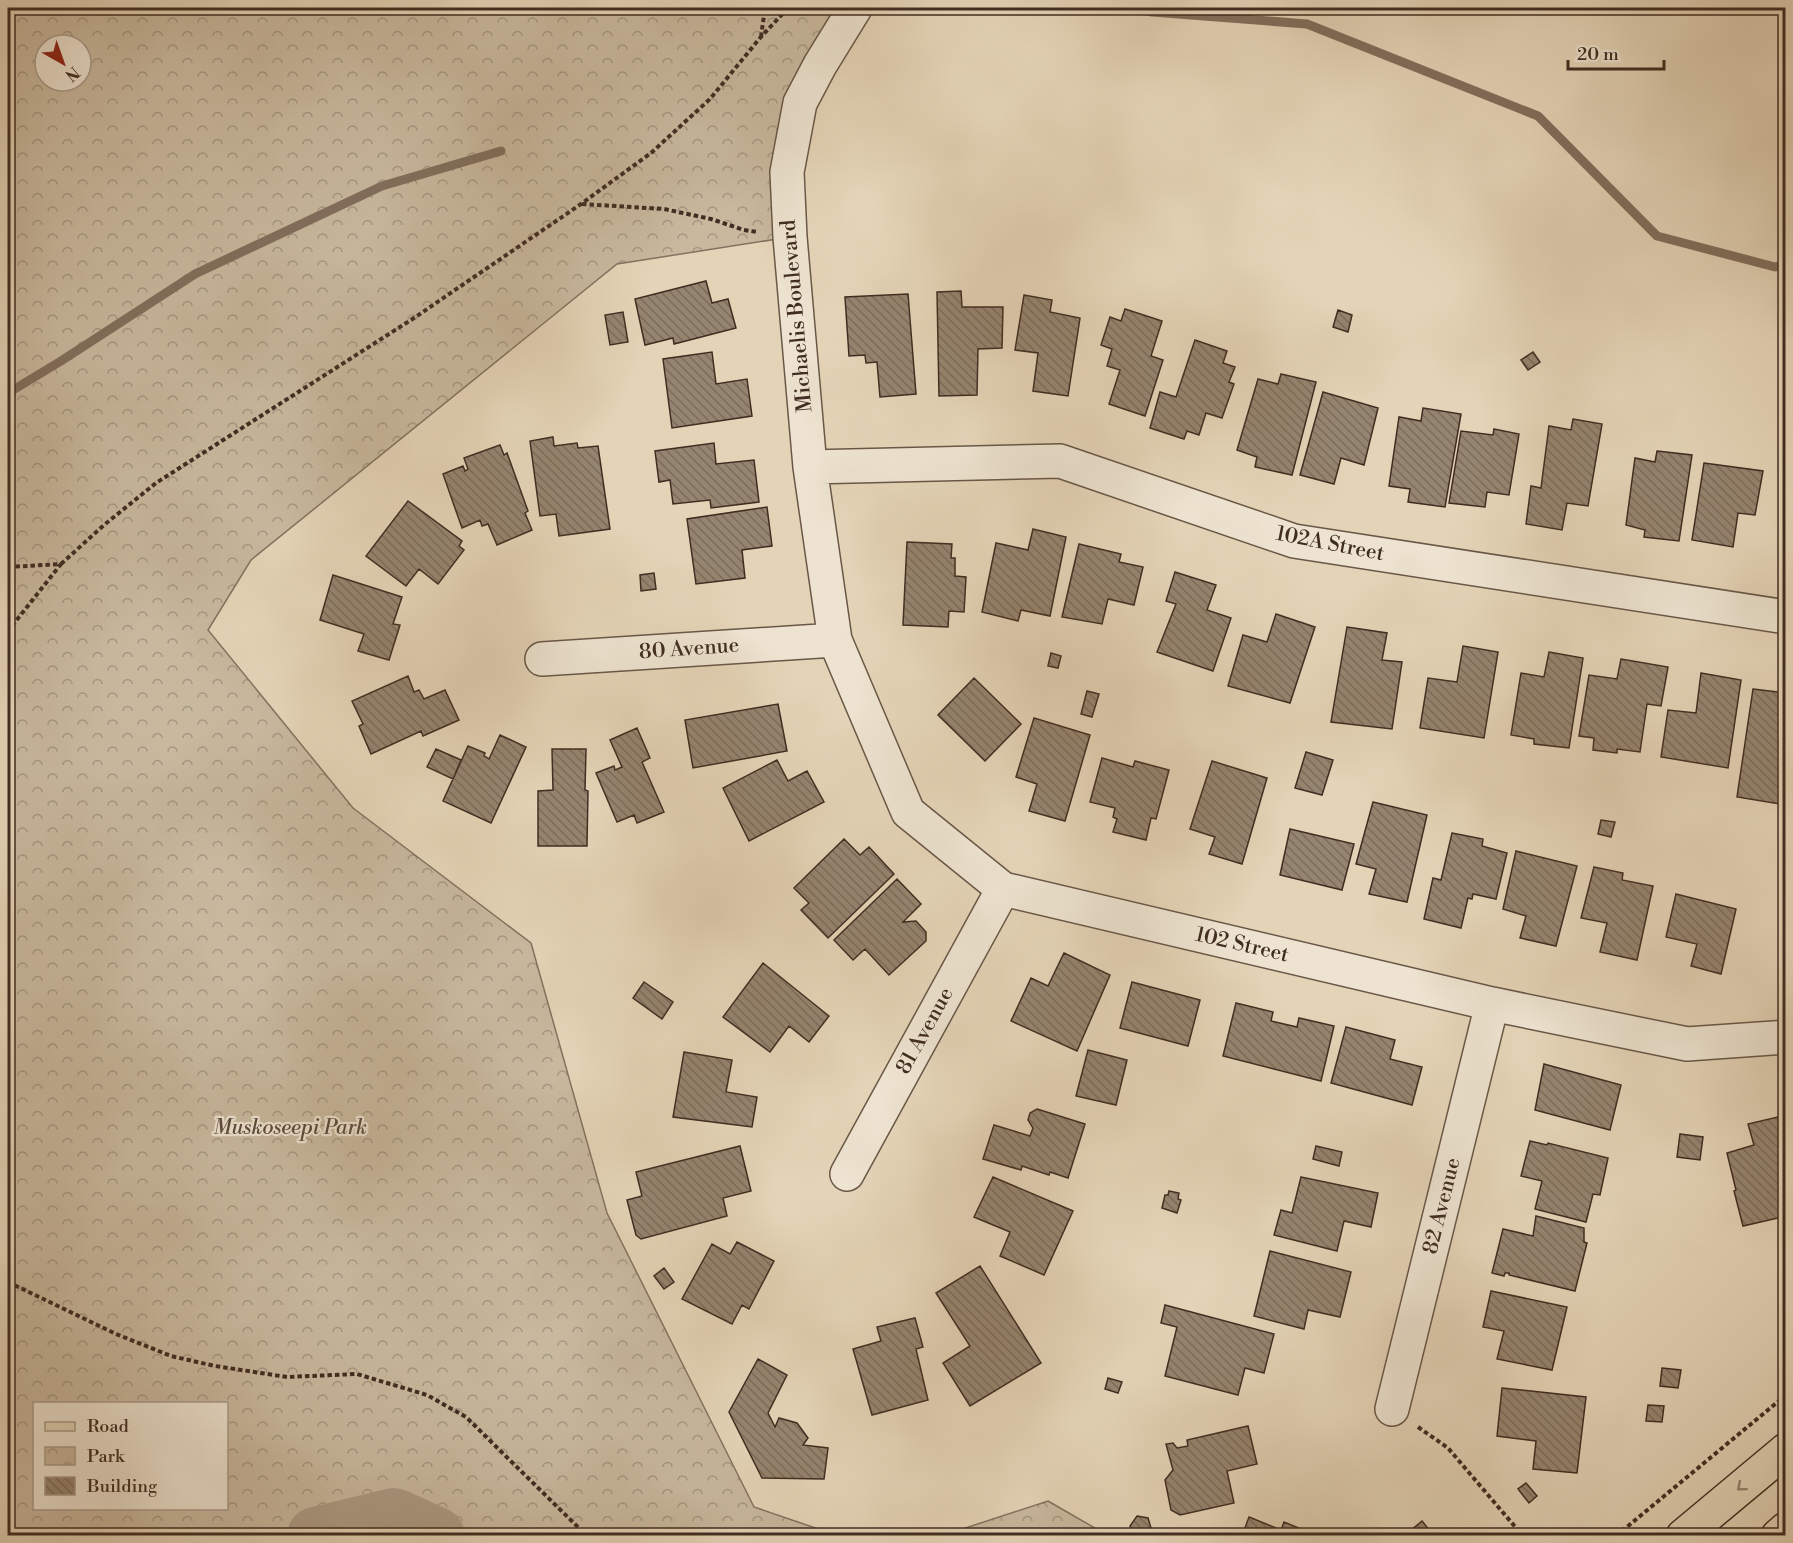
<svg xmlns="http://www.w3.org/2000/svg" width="1793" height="1543" font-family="'Libre Bodoni',serif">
	<defs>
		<pattern id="park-crowns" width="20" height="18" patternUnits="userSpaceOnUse" patternTransform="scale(1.5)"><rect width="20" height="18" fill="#c8b89e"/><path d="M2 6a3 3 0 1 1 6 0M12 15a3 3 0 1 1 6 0" fill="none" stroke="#a49680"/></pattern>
		<pattern id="building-back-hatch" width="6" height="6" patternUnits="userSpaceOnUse" patternTransform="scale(1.5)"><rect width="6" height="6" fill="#95846f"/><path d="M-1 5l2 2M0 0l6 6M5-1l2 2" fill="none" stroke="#7b6c5b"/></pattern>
	</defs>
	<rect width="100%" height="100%" fill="#e4d4b7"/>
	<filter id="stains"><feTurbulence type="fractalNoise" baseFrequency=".00333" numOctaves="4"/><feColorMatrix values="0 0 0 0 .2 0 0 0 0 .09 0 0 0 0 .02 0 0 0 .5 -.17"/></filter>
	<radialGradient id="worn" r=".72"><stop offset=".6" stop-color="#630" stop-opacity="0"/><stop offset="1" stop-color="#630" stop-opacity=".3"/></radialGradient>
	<path fill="url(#park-crowns)" stroke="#847260" stroke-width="1.5" fill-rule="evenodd" d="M8 8H855L820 65 790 237 617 264 251 560 208 630 353 808 531 943 607 1213 754 1507 836 1535H8ZM45 45H81V81H45ZM34 1404H226V1508H34Z
		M1048 1501 1107 1535H944Z"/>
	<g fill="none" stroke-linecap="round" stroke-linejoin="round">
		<path stroke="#816f5d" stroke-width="9" d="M1131 8 1152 12 1307 24 1538 116 1657 236 1775 267 1786 264
			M8 393 61 361 195 274 382 186 501 151"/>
		<path stroke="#ac9b84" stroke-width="58" d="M316 1536 394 1517 436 1536"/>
	</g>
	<path fill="url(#building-back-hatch)" stroke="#402d22" stroke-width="1.5" d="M706 281 712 303 728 299 736 328 674 344 673 338 645 345 635 299Z
		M961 291 962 307H1003L1002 348 978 349 977 395 939 396 937 292Z
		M908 294 916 394 880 397 877 362 866 363 865 355 849 356 845 297Z
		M1024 295 1052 300 1050 312 1080 318 1068 396 1033 391 1038 353 1015 350Z
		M1125 309 1162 321 1151 356 1163 360 1145 416 1109 404 1120 370 1107 366 1112 349 1101 345 1110 317 1121 321Z
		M1338 310 1352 315 1348 332 1333 327Z
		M623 312 628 342 610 345 605 315Z
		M1195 340 1227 351 1223 363 1235 367 1229 382 1234 384 1222 418 1206 413 1199 435 1187 431 1184 439 1150 428 1160 392 1176 397Z
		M712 352 716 384 747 379 752 416 672 428 663 359Z
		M1533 352 1540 362 1528 370 1521 360Z
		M1281 374 1316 382 1292 475 1255 467 1257 457 1237 450 1258 379 1278 384Z
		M1323 392 1378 408 1364 465 1341 458 1334 484 1300 475Z
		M1423 408 1461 414 1445 507 1408 502 1410 489 1389 486 1399 417 1421 421Z
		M1573 419 1602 424 1588 506 1567 503 1562 530 1526 524 1531 486 1541 488 1549 426 1571 430Z
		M1494 429 1519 434 1509 495 1487 492 1485 507 1449 503 1461 431 1493 435Z
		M553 437 554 446 577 443 578 448 598 446 610 529 559 536 556 514 540 516 530 441Z
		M714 443 716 464 754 460 759 502 711 508 710 500 673 504 670 480 659 482 655 451Z
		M500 445 504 455 507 453 528 511 525 513 532 530 497 545 488 524 482 526 480 520 462 528 443 474 463 466 465 471 468 469 464 458Z
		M1657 451 1692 455 1679 541 1644 537 1645 530 1626 525 1635 458 1655 462Z
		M1704 463 1763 471 1755 515 1738 513 1733 547 1692 540Z
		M408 501 462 541 459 546 464 550 438 584 419 569 406 586 366 556Z
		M767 507 772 546 742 550 745 578 696 584 687 519Z
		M1033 529 1066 537 1050 616 1021 610 1018 621 982 612 996 543 1028 550Z
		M907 542 952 544 951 558H955V576L966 577 964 612 949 611 948 627 903 625Z
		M1079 544 1121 554 1119 562 1143 567 1134 605 1108 599 1102 624 1062 617Z
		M1175 572 1216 585 1207 610 1231 618 1213 671 1157 652 1176 604 1166 601Z
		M654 573 656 589 641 591 640 575Z
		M333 575 402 597 393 624 400 625 389 660 358 651 364 634 320 620Z
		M1276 614 1315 627 1290 703 1228 686 1243 635 1267 642Z
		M1347 627 1387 633 1382 660 1402 662 1392 729 1331 722Z
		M1463 646 1498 652 1484 738 1420 728 1428 678 1457 682Z
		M1549 652 1583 658 1569 748 1534 744V739L1511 735 1521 673 1544 677Z
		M1051 653 1061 656 1058 668 1048 666Z
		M1621 659 1668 667 1661 706 1647 704 1640 752 1617 749V753L1593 750 1594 738 1579 736 1589 675 1617 679Z
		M1701 673 1741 680 1728 768 1661 757 1668 710 1696 713Z
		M408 676 414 692 419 690 424 699 445 690 459 720 423 736 421 731 371 754 359 726 363 724 352 701Z
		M974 678 1021 724 985 761 938 715Z
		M1753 689 1786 693V716L1781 739H1786V805L1737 797Z
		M1087 691 1099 694 1092 717 1081 714Z
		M778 704 787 751 693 768 685 720Z
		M1034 718 1090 735 1065 821 1029 811 1037 784 1016 777Z
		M637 728 650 758 642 762 664 812 637 823 634 815 617 822 596 773 614 766 615 770 622 767 610 740Z
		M500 735 526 747 491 823 443 801 468 746 485 753 484 756 489 759Z
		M436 749 461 760 453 779 427 767Z
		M552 749H586L585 790 588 791 587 846H538V791L553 790Z
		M1306 752 1333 760 1322 795 1295 788Z
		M1102 758 1133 767 1135 761 1169 770 1156 819 1151 818 1146 840 1113 832 1117 819 1113 817 1115 808 1090 802Z
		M777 760 788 781 807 771 824 802 749 841 723 788Z
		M1212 761 1267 778 1242 864 1209 854 1215 837 1190 829Z
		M1373 802 1427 815 1407 902 1369 894 1376 869 1356 864Z
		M1601 820 1615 822 1611 837 1598 834Z
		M1290 829 1354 844 1342 890 1280 875Z
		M1452 833 1483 839 1482 846 1507 853 1496 899 1473 894 1472 899 1468 898 1461 928 1424 919 1433 878 1441 880Z
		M844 839 860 855 869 847 894 874 828 938 801 910 809 903 794 888Z
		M1516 851 1577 866 1556 946 1520 938 1526 916 1503 909Z
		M1594 867 1623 873 1622 880 1653 886 1637 960 1600 952 1607 923 1581 918Z
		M897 879 921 904 903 922 916 921 926 932V941L889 975 865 949 853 960 834 940Z
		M1676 894 1736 909 1721 974 1691 966 1697 944 1666 937Z
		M1064 953 1110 975 1077 1051 1011 1021 1031 978 1048 986Z
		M763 963 829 1016 809 1042 789 1026 770 1052 723 1017Z
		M644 982 673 1002 662 1019 633 998Z
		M1132 982 1200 1000 1188 1046 1120 1028Z
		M1236 1003 1273 1012 1271 1021 1297 1027 1299 1018 1334 1026 1321 1081 1223 1056Z
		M1346 1027 1395 1040 1390 1059 1422 1067 1412 1105 1331 1083Z
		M1088 1050 1127 1060 1116 1105 1076 1096Z
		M684 1052 732 1060 726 1092 757 1097 752 1127 673 1117Z
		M1544 1064 1621 1085 1610 1130 1535 1110Z
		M1037 1109 1085 1124 1068 1178 1050 1172 1049 1175 1022 1166 1021 1170 983 1159 994 1125 1030 1136 1033 1128 1028 1120 1030 1113Z
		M1786 1115V1216L1743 1226 1734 1191 1736 1190 1727 1153 1754 1145 1748 1124Z
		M1680 1134 1703 1137 1700 1160 1677 1157Z
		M1530 1141 1547 1145 1548 1143 1608 1158 1600 1195 1593 1194 1586 1222 1535 1209 1542 1181 1521 1176Z
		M740 1146 751 1191 723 1198 727 1216 641 1239 636 1235 627 1200 642 1196 636 1172Z
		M1316 1146 1342 1152 1339 1166 1313 1159Z
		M993 1177 1073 1211 1044 1275 1000 1256 1010 1232 974 1217Z
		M1301 1177 1378 1193 1371 1227 1344 1221 1337 1251 1274 1235 1281 1210 1292 1213Z
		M1169 1191 1179 1193 1178 1199 1181 1200 1177 1213 1162 1208 1165 1195H1168Z
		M1536 1216 1584 1228V1242L1587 1243 1575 1291 1509 1275V1273H1505L1504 1276 1492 1273 1503 1229 1533 1236Z
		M737 1242 774 1261 749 1309 742 1305 732 1324 682 1299 712 1244 730 1254Z
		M1270 1251 1351 1272 1340 1317 1308 1310 1304 1329 1254 1316Z
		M980 1266 1041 1363 970 1406 943 1363 970 1346 936 1293Z
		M664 1268 674 1282 664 1289 654 1276Z
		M1491 1291 1567 1307 1552 1370 1497 1359 1504 1331 1483 1327Z
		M1165 1305 1274 1334 1264 1373 1245 1368 1238 1395 1165 1376 1177 1327 1161 1323Z
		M915 1318 923 1347 916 1349 928 1400 872 1415 853 1349 881 1341 877 1327Z
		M758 1359 787 1375 768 1413 775 1427 779 1418 797 1423 808 1438 803 1445 828 1448 824 1479 762 1478 729 1412Z
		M1662 1368 1681 1370 1678 1388 1660 1386Z
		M1108 1378 1122 1382 1118 1393 1105 1389Z
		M1502 1388 1586 1397 1577 1473 1533 1469 1536 1441 1497 1436Z
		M1648 1405 1664 1406 1662 1422 1646 1421Z
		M1248 1426 1257 1464 1227 1471 1234 1503 1180 1515 1171 1510 1165 1480 1173 1470 1166 1444 1173 1443 1177 1448 1188 1446 1187 1440Z
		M1526 1483 1537 1496 1529 1503 1518 1489Z
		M1137 1516 1148 1518 1151 1528 1146 1536H1134L1130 1526Z
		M1249 1517 1281 1530 1284 1522 1306 1531 1305 1536H1242Z
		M1422 1521 1434 1536H1404Z"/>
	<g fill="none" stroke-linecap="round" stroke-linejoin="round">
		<defs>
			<path id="minor" d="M855 8 820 65 800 103 787 172 790 237 810 467 835 640 908 812 1003 889 1492 1004 1687 1044 1786 1037
				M810 467 1060 461 1294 541 1786 617
				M542 659 835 640
				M847 1174 1003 889
				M1392 1409 1492 1004"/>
			<path id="major" d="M1683 1536 1786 1450
				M1778 1536 1786 1529"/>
		</defs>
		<use href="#minor" stroke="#695747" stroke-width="36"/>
		<use href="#major" stroke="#402d22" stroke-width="36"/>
		<path stroke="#402d22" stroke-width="4" stroke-dasharray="4.5 3" stroke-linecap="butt" d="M761 37 765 8
			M582 204 664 209 711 219 744 230 757 232
			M61 564 104 525 156 483 414 318 581 204 651 153 710 99 760 38 788 8
			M8 567 61 564 8 631
			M8 1282 116 1334 171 1356 215 1366 287 1377 357 1374 427 1395 466 1417 587 1536
			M1418 1427 1448 1448 1523 1536
			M1616 1536 1786 1395"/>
		<use href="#minor" stroke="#ede3d0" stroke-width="33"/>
		<use href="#major" stroke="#e4d4b7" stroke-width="33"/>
	</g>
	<defs><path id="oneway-chevron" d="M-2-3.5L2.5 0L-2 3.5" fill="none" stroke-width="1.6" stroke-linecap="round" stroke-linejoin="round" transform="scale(1.5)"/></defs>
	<use stroke="#92806c" href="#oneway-chevron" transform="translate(1741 1487) rotate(140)"/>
	<g text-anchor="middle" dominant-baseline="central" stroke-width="4.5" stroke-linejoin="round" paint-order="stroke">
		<g font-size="21" fill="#402d22" stroke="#ede3d0">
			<text transform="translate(797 316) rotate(-95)">Michaelis Boulevard</text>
			<text transform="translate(1330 544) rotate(11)">102A Street</text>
			<text transform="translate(689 649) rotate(-4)">80 Avenue</text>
			<text transform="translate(1242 945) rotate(13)">102 Street</text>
			<text transform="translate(925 1031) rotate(-61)">81 Avenue</text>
			<text transform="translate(1442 1206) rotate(-76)">82 Avenue</text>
		</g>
		<g font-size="21" font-style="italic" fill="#5b493b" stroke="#ede3d0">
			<text x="290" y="1128">Muskoseepi Park</text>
		</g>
	</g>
	<rect width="1793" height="1543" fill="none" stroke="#e4d4b7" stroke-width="30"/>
	<rect x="9" y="9" width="1775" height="1525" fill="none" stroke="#402d22" stroke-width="3"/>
	<rect x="15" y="15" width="1763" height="1513" fill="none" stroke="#402d22" stroke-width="1.5"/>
	<rect x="33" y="1402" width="195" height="108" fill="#ede3d0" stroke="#a89a8a" stroke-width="1.5"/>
	<rect x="45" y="1422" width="30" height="9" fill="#e4d4b7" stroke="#a89a8a" stroke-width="1.5"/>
	<text x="87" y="1432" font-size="18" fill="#402d22">Road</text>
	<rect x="45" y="1447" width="30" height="18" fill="url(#park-crowns)" stroke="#a89a8a" stroke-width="1.5"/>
	<text x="87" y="1462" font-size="18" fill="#402d22">Park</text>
	<rect x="45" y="1477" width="30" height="18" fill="url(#building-back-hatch)" stroke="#a89a8a" stroke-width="1.5"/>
	<text x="87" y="1492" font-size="18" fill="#402d22">Building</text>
	<g transform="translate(63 63) rotate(140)"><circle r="28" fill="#ede3d0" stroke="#a89a8a" stroke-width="1.5"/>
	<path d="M0-4.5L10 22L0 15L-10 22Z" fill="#8f2418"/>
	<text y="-9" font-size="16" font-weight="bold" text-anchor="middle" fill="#402d22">N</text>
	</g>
	<path d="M1568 60v9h96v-9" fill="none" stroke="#402d22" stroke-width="3"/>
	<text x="1577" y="60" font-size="18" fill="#402d22" stroke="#ede3d0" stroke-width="4.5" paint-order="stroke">20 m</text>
	<rect width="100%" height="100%" filter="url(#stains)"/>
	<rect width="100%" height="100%" fill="url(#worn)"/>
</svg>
